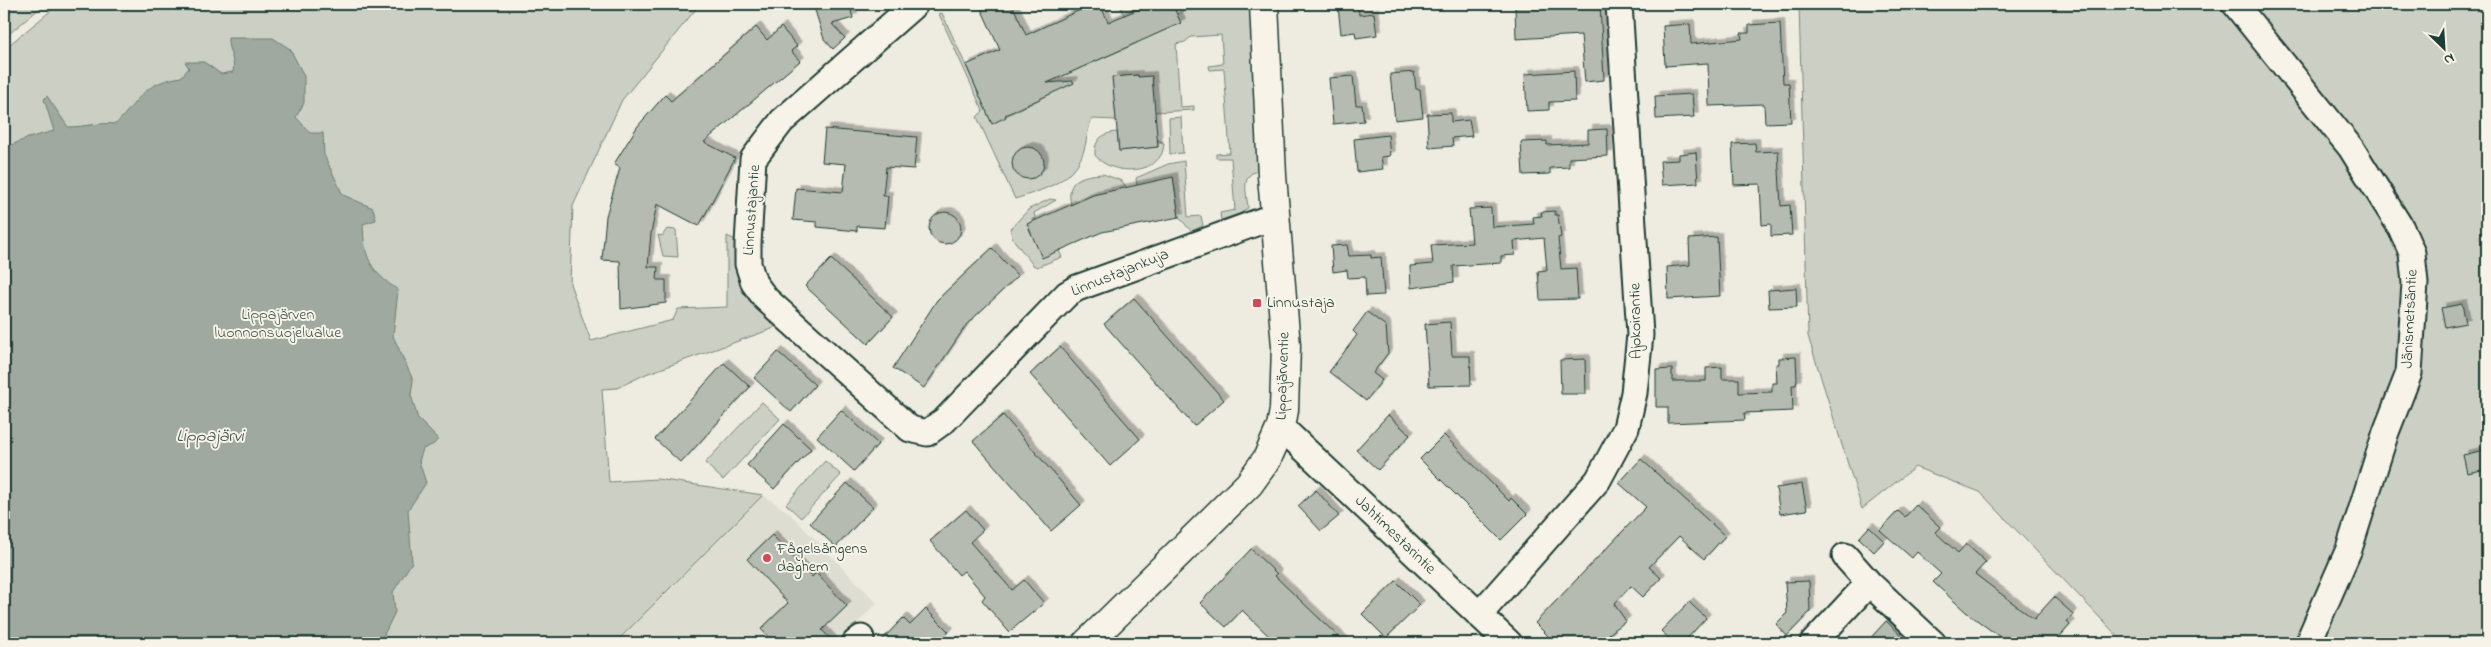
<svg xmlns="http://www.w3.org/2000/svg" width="2491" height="647" font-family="'Indie Flower',sans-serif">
	<defs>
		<filter id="shadow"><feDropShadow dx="4.5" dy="-4.5" stdDeviation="0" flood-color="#0004"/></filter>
	</defs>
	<rect width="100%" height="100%" fill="#eeece1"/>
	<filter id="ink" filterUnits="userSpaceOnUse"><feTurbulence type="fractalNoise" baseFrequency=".02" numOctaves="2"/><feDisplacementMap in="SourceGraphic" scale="10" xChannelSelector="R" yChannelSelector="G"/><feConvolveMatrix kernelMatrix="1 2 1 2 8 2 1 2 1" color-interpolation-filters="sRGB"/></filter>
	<g filter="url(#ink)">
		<path fill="#ddddd2" d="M763 495 788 512 877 603 838 643H615Z"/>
		<path fill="#cccfc4" stroke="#76867c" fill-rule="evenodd" d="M10 4H45L4 38V9Z
			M59 4H700L622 100 573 206 570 284 591 341 673 320 678 309 727 307V236L736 240 737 271 768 311 780 322 772 329 646 374 617 388 602 389 609 482 657 479 763 495 615 643H4V49Z
			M1119 4H1131L1138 17 1153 35 1180 23 1177 14 1186 10 1220 8 1221 4H1255L1257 171C1240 176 1247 194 1248 208L1239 214 1221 220 1220 213 1235 210 1231 158H1216V154L1230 153 1224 69 1210 70 1209 66 1223 64 1221 35 1191 37 1185 42 1176 44 1180 107 1194 106V110L1155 112 1138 75 1113 77 1116 120 1092 119C1087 128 1087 143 1083 153 1072 183 1042 190 1015 199L977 117 983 111 939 14 942 13 992 123 1056 91 1035 45 1051 40 1067 74 1137 43ZM1032 148 1041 154C1051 173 1027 188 1014 170L1013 160 1018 152Z
			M1799 4H2487V643H2124L1980 492 1915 467 1862 509 1808 336Z
			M1181 117 1183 153 1170 154 1169 118Z
			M1117 132 1119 151 1158 147 1157 139 1164 143C1164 176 1110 177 1095 155 1094 139 1103 133 1117 132Z
			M1184 161 1188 217 1201 216 1203 226 1191 231 1179 217 1173 178 1137 186 1136 178 1168 164Z
			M1103 174 1122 181 1127 188 1071 205C1065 179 1082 175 1103 174Z
			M1050 199 1056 200 1034 213 1036 220 1028 224 1059 251 1062 257 1037 267 1033 265 1013 239 1010 229 1029 209Z
			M667 229 676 230 678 257 663 256 658 235 662 236Z
			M762 402 780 419 723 480 705 463Z
			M825 461 841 475 801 518 786 504Z"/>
		<path fill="#9fa99f" stroke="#6c7e74" d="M228 38H273L290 49 304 76V103L296 117 310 133H323L324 155 343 195 373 208 376 220 363 224C364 258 370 271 398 290L393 336 413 380 411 395 418 419 438 439 434 444 423 449 419 461 426 483 408 510 412 562 393 592 395 612 380 643H4V148L28 138 54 131 44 99 47 96 68 127C85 127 99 122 116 124 140 99 143 83 181 77L189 68 185 62H204L221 74 233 72C236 59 227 51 228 38Z"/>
		<path fill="#b5bbb0" stroke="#1f3d34" filter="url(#shadow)" d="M813 4H849L853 18 832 24 845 38 833 49 824 39Z
			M979 4H1012L1026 35 1093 4H1100L1108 22 1141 8 1139 4H1172L1181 23 1047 83 1073 81 1074 83 1005 115 1006 117 992 124 966 65 1000 50Z
			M1358 4 1359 15 1374 13 1377 35 1356 38 1355 32 1341 34 1338 6Z
			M1563 4H1600L1604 80 1585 82 1581 35 1516 39 1515 6Z
			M1780 23 1783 83H1789L1791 122 1765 123 1764 104 1709 106 1708 63 1665 66 1663 26 1690 24 1691 44 1742 39 1741 33H1749V25Z
			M756 27 767 40 781 27 797 46 791 51 800 61 704 142 735 158 699 226 657 204 651 233 648 267H658L657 280H666V303L621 309 620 261 602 260 606 216 620 168 614 164 637 127 665 95 671 101Z
			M1574 71 1575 101 1549 102V110L1527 111 1525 74Z
			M1414 72 1416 89H1420L1423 117 1395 120 1390 74Z
			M1138 75V77L1152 76 1158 147 1119 151 1112 77Z
			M1353 76 1356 105H1362L1364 121 1333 124 1329 78Z
			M1692 94 1694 117 1656 119 1655 96Z
			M1451 113V122L1469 120 1472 136 1452 138 1453 146 1429 148 1427 114Z
			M825 129 917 137 914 169 886 167 883 196H888L885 228 857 226V231L817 227V222L793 220 796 188 843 192 846 164 822 162Z
			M1607 129 1608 156 1569 158V167L1550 168V174L1523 175 1521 142 1547 141V145L1588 143V130Z
			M1388 135 1390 156 1381 157 1383 169 1357 172 1354 139Z
			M1755 143 1756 152 1778 151 1781 206 1790 205 1792 235 1771 236V224L1762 225 1760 184 1734 185 1732 144Z
			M1012 163a16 16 0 1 1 32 0a16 16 0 1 1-32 0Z
			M1696 152 1698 183 1662 185 1660 161 1679 160V154Z
			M1173 177 1179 217 1102 232 1042 258 1027 224 1093 195Z
			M1491 208 1492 227 1534 224 1533 217 1542 216 1541 212 1555 211V215H1558L1561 237 1558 238 1561 269 1576 268 1578 299 1540 300 1538 271 1547 270 1544 238 1514 241 1515 255 1501 256V263L1453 266 1454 282 1411 288 1410 266 1433 264 1431 245 1472 243 1469 209Z
			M929 228a16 16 0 1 1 32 0a16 16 0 1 1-32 0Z
			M1717 237 1720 296 1668 299 1667 267 1690 265 1689 239Z
			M1347 245 1349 256 1371 255V258L1381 257 1384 295 1366 296 1365 277 1348 278 1347 270 1333 272 1331 246Z
			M992 248 1018 276 967 324 924 388 893 368 937 300Z
			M831 259 893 317 868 344 805 286Z
			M1796 288 1797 307 1769 308 1768 290Z
			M1134 298 1224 400 1194 426 1104 324Z
			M2462 304 2466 323 2445 327 2441 308Z
			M1367 312 1386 326 1388 353 1373 373 1382 380 1366 401 1329 372 1357 335 1353 331Z
			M1450 322 1452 356H1470L1471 385 1429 386 1425 324Z
			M1060 347 1140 439 1110 466 1030 374Z
			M778 352 815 385 791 412 754 378Z
			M1796 357 1797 380 1796 385H1792L1793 411 1744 413 1745 420 1668 423V407H1656V370L1672 369V381H1706V368L1722 367V379H1739V393L1772 392V383H1777L1776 364H1779V358Z
			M1585 359 1586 394H1561L1560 360Z
			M724 363 750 387 681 463 655 439Z
			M841 410 878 444 854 471 817 437Z
			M1003 415 1081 505 1051 531 973 441Z
			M1388 415 1410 435 1378 470 1356 450Z
			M784 424 811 449 774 489 747 465Z
			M1444 435 1509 501 1511 498 1527 514 1501 540 1420 459Z
			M2484 450 2487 469 2467 473 2463 455Z
			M1641 459 1725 536 1704 559 1679 536 1649 567 1661 578 1643 597 1631 586 1614 604 1626 621 1609 634 1611 635 1603 643H1555L1535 623 1646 507 1619 483Z
			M847 483 873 507 836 547 810 523Z
			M1802 484 1807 510 1780 514 1776 488Z
			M1316 490 1339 516 1321 531 1298 506Z
			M1916 505 1940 527 1935 532 1958 553 1966 544 1986 562 1975 574 2034 619 2054 597 2073 614 2067 622 2070 625 2054 643H2008L1966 612 1933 582 1941 574 1917 552 1912 558 1880 530 1898 511 1905 517Z
			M966 510 983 530 970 542 1012 590 1024 580 1044 603 1009 632 982 600 985 596 964 571 959 575 930 541Z
			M1869 527 1884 541 1874 552 1859 538Z
			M772 535 812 577 816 573 847 606 822 630 834 643H774L761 629 788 603 747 559Z
			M1251 549 1277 574 1275 576 1345 643H1276L1242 610 1226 627 1200 603Z
			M1396 581 1420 605 1386 638 1362 614Z
			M1809 581 1810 612 1787 636 1776 624 1787 613 1785 582Z
			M1689 602 1706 618 1683 643H1674L1661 631Z
			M926 609 949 632 938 643H879L903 618 910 625Z
			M1886 621 1902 636 1895 643H1866Z"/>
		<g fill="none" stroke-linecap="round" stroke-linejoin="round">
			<defs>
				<path id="minor" d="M915 4 782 121 753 159 748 244V264L754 283 766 299 910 429 927 433 945 420 1067 294 1077 288 1275 216
					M2235 4 2351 148 2401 228 2412 253 2415 283 2409 373 2386 432 2349 549 2308 643
					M1281 427 1509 643
					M1845 556 1869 583
					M1479 615 1598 480 1626 428 1634 393 1640 335 1619 4
					M855 643 861 638
					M1813 643 1869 583 1933 643"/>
				<path id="major" d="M1087 643 1249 484 1267 459 1281 427 1284 410 1286 346 1272 176 1264 4"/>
			</defs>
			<use href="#minor" stroke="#1f3d34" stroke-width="29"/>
			<use href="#major" stroke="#1f3d34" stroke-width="31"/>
			<use href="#minor" stroke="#f7f3e8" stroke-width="25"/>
			<use href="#major" stroke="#f7f3e8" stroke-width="28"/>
		</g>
	</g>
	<g fill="#d1495b" stroke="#f7f3e8" stroke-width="2">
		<rect x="1252" y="298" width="10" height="10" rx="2.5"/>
		<circle cx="767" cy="558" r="5"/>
	</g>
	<g text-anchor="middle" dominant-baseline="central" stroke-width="4" stroke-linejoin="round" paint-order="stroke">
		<g font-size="16" fill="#1f3d34" stroke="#f7f3e8">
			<text transform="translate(752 210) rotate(-86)">Linnustajantie</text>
			<text transform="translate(1120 273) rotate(-22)">Linnustajankuja</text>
			<text transform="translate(2410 319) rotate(-87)">Jänismetsäntie</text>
			<text transform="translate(1636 321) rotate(-91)">Ajokoirantie</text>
			<text transform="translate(1283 376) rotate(-88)">Lippajärventie</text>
			<text transform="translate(1395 535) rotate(44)">Jahtimestarintie</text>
		</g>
		<g font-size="16" fill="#1f3d34" stroke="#f7f3e8" text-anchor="start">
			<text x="1267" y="303">Linnustaja</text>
			<text x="777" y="549">Fågelsängens<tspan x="777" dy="18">daghem</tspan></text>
		</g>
		<g font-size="16" fill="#425a51" stroke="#f7f3e8">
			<text x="278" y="315">Lippajärven<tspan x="278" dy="18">luonnonsuojelualue</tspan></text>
		</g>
		<g font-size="18" font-style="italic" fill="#3f584f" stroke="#f7f3e8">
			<text x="210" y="437">Lippajärvi</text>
		</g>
	</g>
	<rect width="2491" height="647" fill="none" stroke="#f7f3e8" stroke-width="20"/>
	<rect x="10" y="10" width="2471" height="627" fill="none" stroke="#1f3d34" stroke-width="2" filter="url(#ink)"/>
	<g transform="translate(2444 48) rotate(155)" stroke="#f7f3e8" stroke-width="4" paint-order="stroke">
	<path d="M0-4L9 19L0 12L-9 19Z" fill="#1f3d34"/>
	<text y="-8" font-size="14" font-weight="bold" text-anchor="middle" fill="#1f3d34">N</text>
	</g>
</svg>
